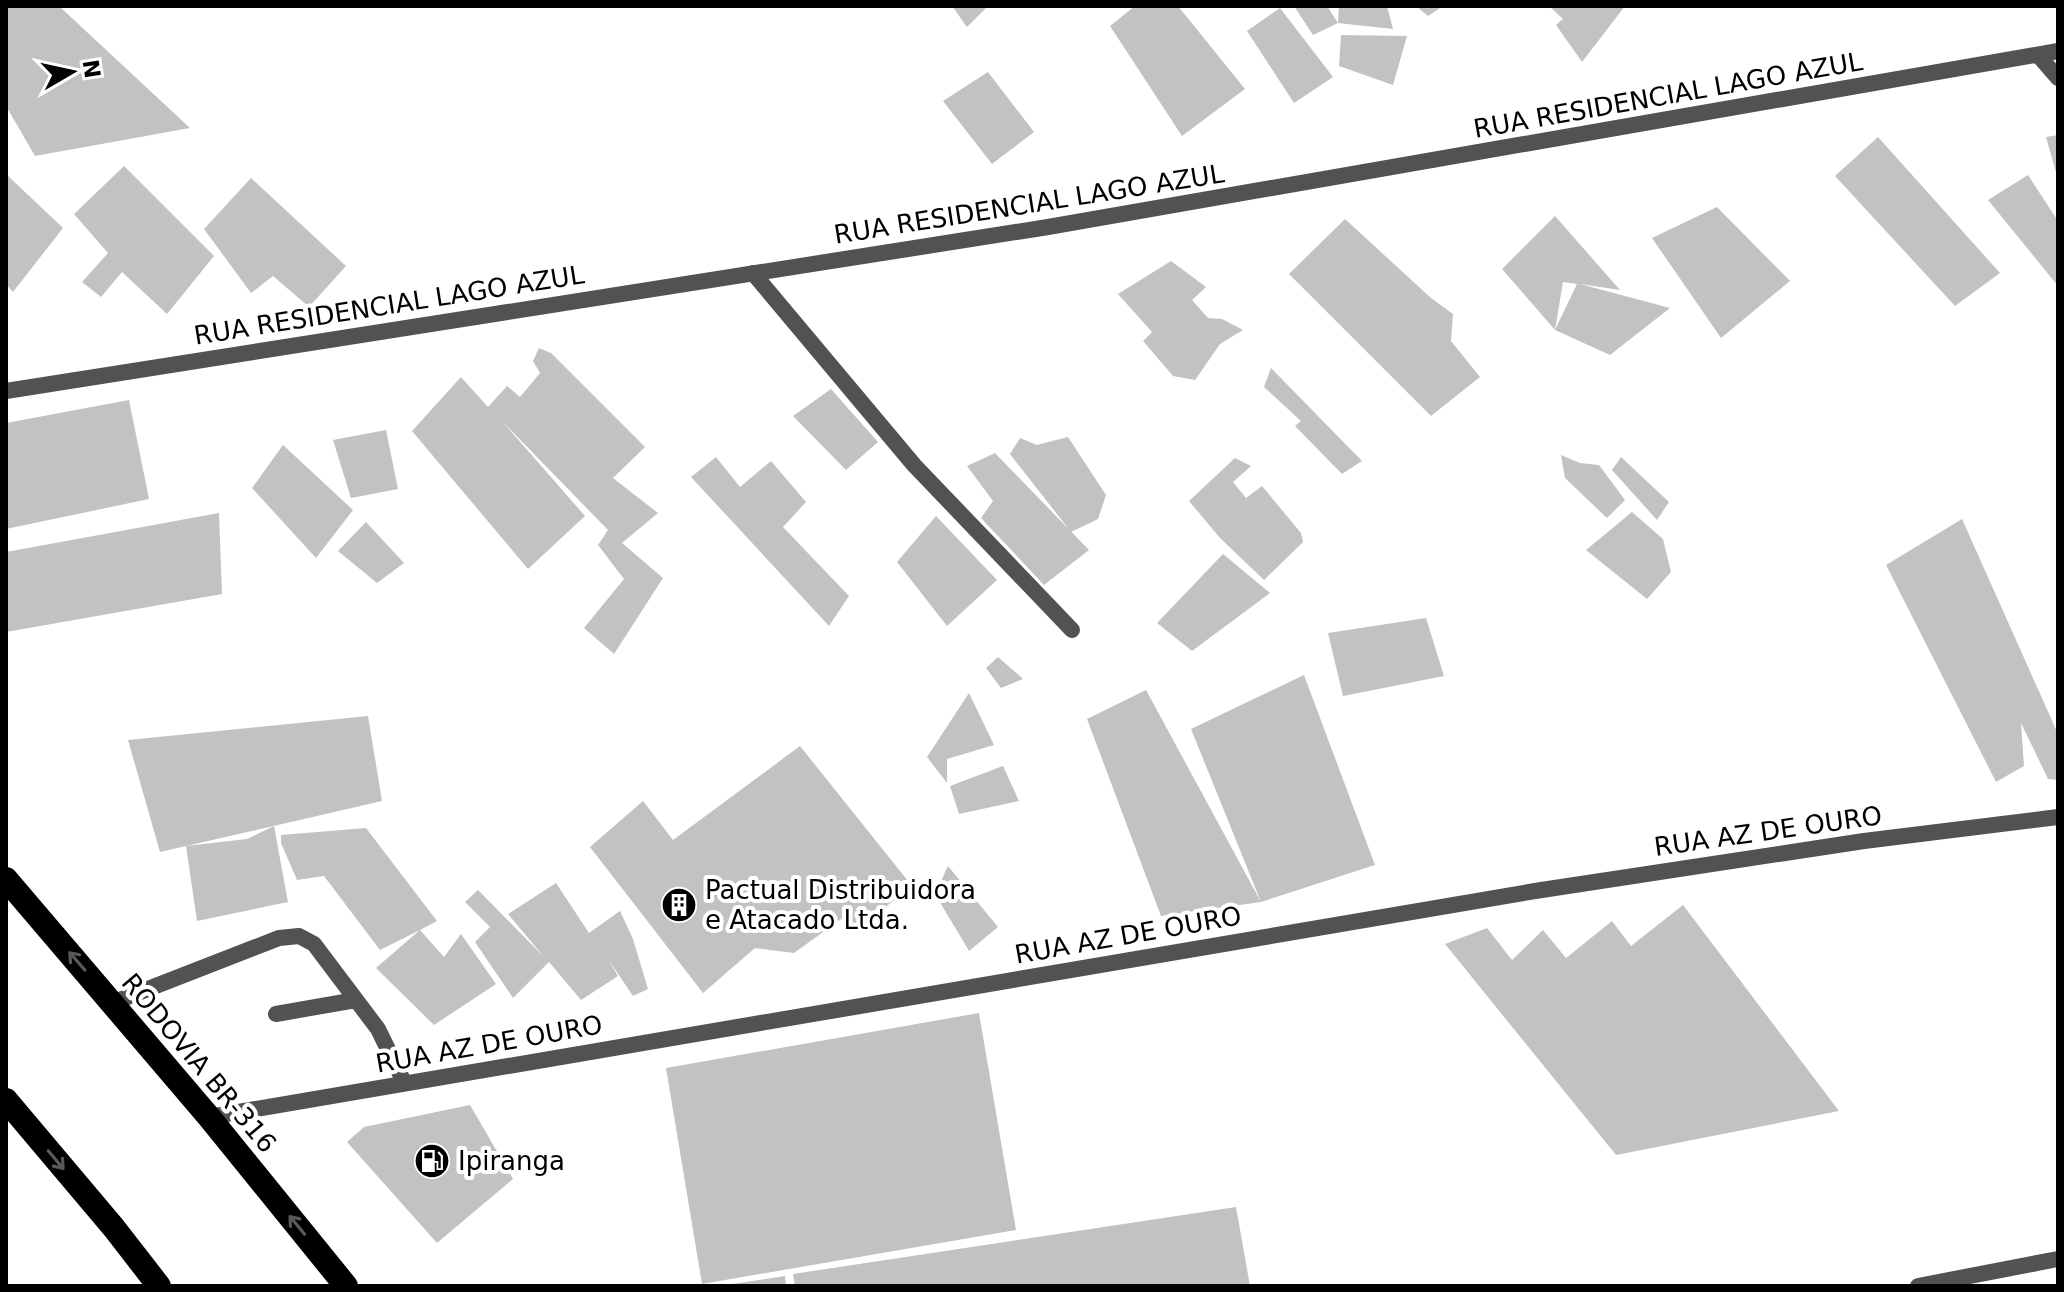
<svg xmlns="http://www.w3.org/2000/svg" width="2064" height="1292" font-family="'DejaVu Sans',sans-serif">
	<rect width="100%" height="100%" fill="#fff"/>
	<path fill="#c2c2c2" d="M6 6H59L190 128 35 156 6 106Z
		M952 6H988L967 27Z
		M1135 6H1178L1245 89 1182 136 1110 26Z
		M1294 6H1327L1338 23 1313 35Z
		M1339 6H1387L1393 29 1338 23Z
		M1416 6H1443L1428 16Z
		M1549 6H1625L1582 62 1556 25 1563 19Z
		M1280 8 1333 77 1294 103 1247 31Z
		M1341 35 1407 36 1393 85 1339 66Z
		M988 72 1034 132 992 164 943 101Z
		M2058 135V176H2057L2046 137Z
		M1878 137 2000 273 1955 306 1835 176Z
		M124 166 214 256 167 314 122 272 101 297 82 282 108 253 74 214Z
		M6 174 63 228 13 292 6 284Z
		M2028 175 2058 221V286L1988 200Z
		M251 178 346 266 309 307 273 276 251 293 204 229Z
		M1717 207 1790 281 1721 338 1652 238Z
		M1555 216 1620 290 1580 284 1670 308 1610 355 1555 330 1577 284 1563 282 1555 330 1502 269Z
		M1345 219 1431 298 1453 314 1451 341 1480 377 1431 416 1289 274Z
		M1171 261 1206 287 1192 300 1208 318 1222 319 1243 330 1220 344 1195 380 1173 376 1143 341 1152 332 1118 294Z
		M539 348 551 353 645 447 613 478 658 513 622 543 663 578 614 654 584 628 624 579 598 545 608 530 501 420 585 516 528 569 412 431 461 377 488 407 507 386 520 397 540 373 533 361Z
		M1271 368 1362 461 1342 474 1295 426 1301 421 1264 387Z
		M831 389 878 442 846 470 793 416Z
		M129 400 149 499 6 529V423Z
		M386 430 398 489 351 498 333 440Z
		M1068 437 1106 495 1098 519 1071 532 1010 454 1020 438 1037 445Z
		M283 445 353 510 316 558 252 488Z
		M995 453 1089 550 1044 585 981 518 993 501 967 466Z
		M1561 455 1580 463 1599 465 1625 500 1607 518 1565 478Z
		M716 457 740 487 771 461 806 502 783 527 849 596 829 626 691 477Z
		M1621 457 1669 502 1657 520 1612 470Z
		M1235 458 1251 466 1233 482 1246 498 1262 486 1301 533 1303 542 1264 580 1220 538 1189 501Z
		M1632 512 1663 539 1671 572 1647 599 1586 550Z
		M219 513 222 594 6 632V552Z
		M936 516 997 580 947 626 897 562Z
		M1962 519 2058 734V780L2048 779 2021 723 2024 766 1996 782 1886 565Z
		M366 522 404 563 377 583 338 551Z
		M1223 554 1270 593 1192 651 1157 623Z
		M1426 618 1444 676 1343 696 1328 633Z
		M998 657 1023 679 1001 688 986 668Z
		M1304 675 1375 865 1261 902 1191 729Z
		M1146 690 1261 902 1161 916 1087 719Z
		M969 693 994 745 947 759V783L927 757Z
		M368 716 382 801 278 825 186 846 247 839 274 826 288 902 197 921 186 846 160 852 128 740Z
		M800 746 912 886 859 928 844 917 794 953 755 948 703 993 590 847 643 801 673 840Z
		M1003 766 1019 801 959 814 950 786Z
		M366 828 437 921 420 930 444 957 461 934 496 984 434 1025 376 968 420 930 380 950 324 876 297 880 281 843V835Z
		M948 866 998 927 969 951 935 894Z
		M556 883 589 933 620 911 633 939 648 989 633 996 608 959 618 976 581 1000 549 962 513 998 475 942 490 927 465 902 478 890 544 957 508 914Z
		M1683 905 1839 1111 1616 1155 1445 944 1487 928 1512 960 1543 930 1566 958 1612 921 1631 946Z
		M979 1013 1016 1230 702 1284 666 1068Z
		M470 1105 513 1179 437 1243 347 1142 364 1127Z
		M1236 1207 1250 1286H795L793 1274Z
		M785 1276 786 1286H732V1284Z"/>
	<g fill="none" stroke-linecap="round" stroke-linejoin="round">
		<path stroke="#525252" stroke-width="16" d="M753 273 914 465 1072 630
			M112 1003 279 938 299 936 314 944 378 1029 404 1082
			M276 1014 356 1000"/>
		<path stroke="#525252" stroke-width="16" d="M2038 55 2058 78
			M6 391 1048 227 2058 51
			M209 1117 1535 891 1864 841 2058 817
			M1918 1286 2058 1259"/>
		<path stroke="#000" stroke-width="24" d="M6 879 209 1117 346 1286
			M6 1100 114 1228 159 1286"/>
	</g>
	<defs><path id="oneway-shaft" d="M-6 0H5M1.5-3L5.5 0L1.5 3" fill="none" stroke-width="1.6" stroke-linecap="round" stroke-linejoin="round" transform="scale(2)"/></defs>
	<g stroke="#595959">
		<use href="#oneway-shaft" transform="translate(77 961) rotate(-131)"/>
		<use href="#oneway-shaft" transform="translate(56 1160) rotate(50)"/>
		<use href="#oneway-shaft" transform="translate(297 1225) rotate(-129)"/>
	</g>
	<defs>
		<symbol id="building-disc" viewBox="-11 -11 22 22"><circle r="9.5" fill="#000" stroke="#fff"/><path d="M-4-6H4V6H1V3H-1V6H-4ZM-2.5-4.3h1.7v1.8h-1.7ZM.8-4.3h1.7v1.8H.8ZM-2.5-1h1.7V.8h-1.7ZM.8-1h1.7V.8H.8Z" fill="#fff"/></symbol>
		<symbol id="fuel-disc" viewBox="-11 -11 22 22"><circle r="9.5" fill="#000" stroke="#fff"/><path d="M-5.5-6h7V0h2V4h1.3V-2.5L3-4.5l.8-.8L6-3V5H2.5V1h-1V6h-7ZM-4.2-4.7v3.2H.2V-4.7Z" fill="#fff"/></symbol>
	</defs>
	<g fill-rule="evenodd">
		<use href="#building-disc" x="659" y="885" width="40" height="40"/>
		<use href="#fuel-disc" x="412" y="1141" width="40" height="40"/>
	</g>
	<g text-anchor="middle" dominant-baseline="central" stroke-width="8" stroke-linejoin="round" paint-order="stroke">
		<g font-size="26" fill="#000" stroke="#fff">
			<text transform="translate(1668 95) rotate(-10)">RUA RESIDENCIAL LAGO AZUL</text>
			<text transform="translate(1029 204) rotate(-9)">RUA RESIDENCIAL LAGO AZUL</text>
			<text transform="translate(389 305) rotate(-9)">RUA RESIDENCIAL LAGO AZUL</text>
			<text transform="translate(1768 831) rotate(-8)">RUA AZ DE OURO</text>
			<text transform="translate(1128 935) rotate(-10)">RUA AZ DE OURO</text>
			<text transform="translate(489 1044) rotate(-10)">RUA AZ DE OURO</text>
			<text transform="translate(199 1063) rotate(50)">RODOVIA BR-316</text>
		</g>
		<g font-size="26" fill="#000" stroke="#fff" text-anchor="start">
			<text x="705" y="890">Pactual Distribuidora<tspan x="705" dy="30">e Atacado Ltda.</tspan></text>
			<text x="458" y="1161">Ipiranga</text>
		</g>
	</g>
	<rect width="2064" height="1292" fill="none" stroke="#000000" stroke-width="16"/>
	<g transform="translate(72 72) rotate(81)" stroke="#ffffff" stroke-width="6" paint-order="stroke">
	<path d="M0-6L14 30L0 20L-14 30Z" fill="#000000"/>
	<text y="-12" font-size="22" font-weight="bold" text-anchor="middle" fill="#000000">N</text>
	</g>
</svg>
